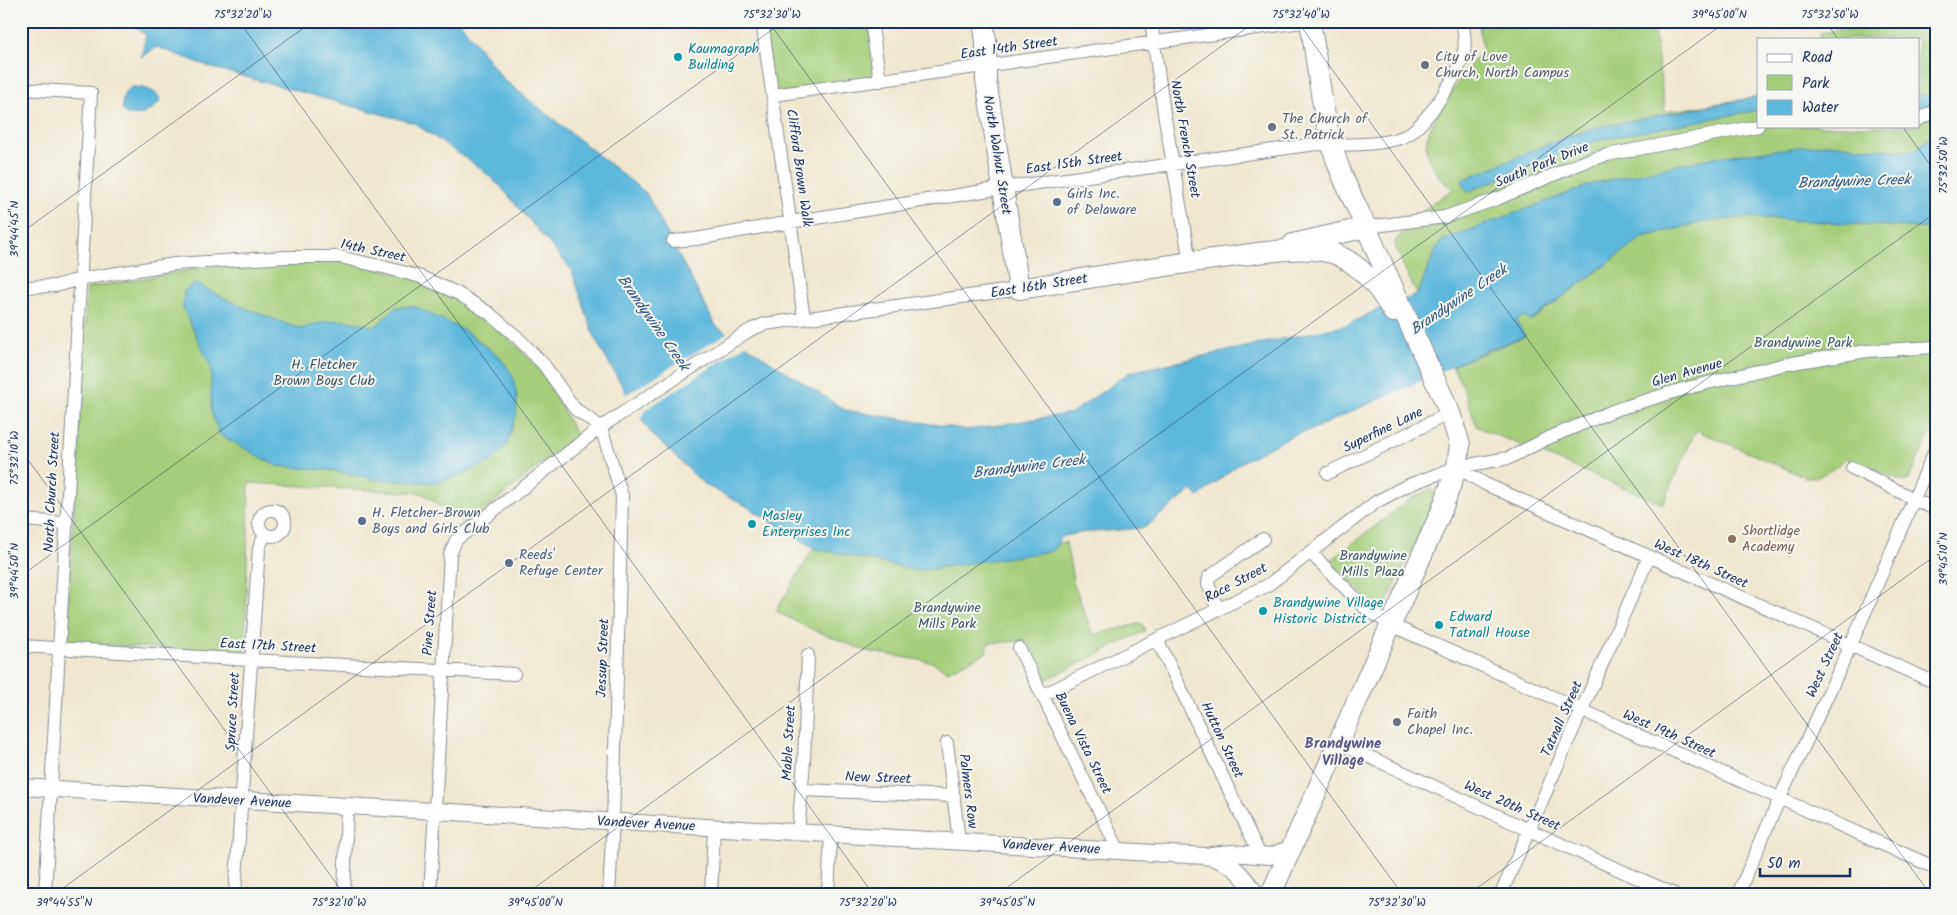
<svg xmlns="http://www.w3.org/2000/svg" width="1957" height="915" font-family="Kalam,sans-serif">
	<rect width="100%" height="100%" fill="#f6f6f2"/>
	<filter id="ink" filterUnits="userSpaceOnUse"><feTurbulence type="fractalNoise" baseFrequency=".02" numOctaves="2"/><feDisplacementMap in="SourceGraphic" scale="10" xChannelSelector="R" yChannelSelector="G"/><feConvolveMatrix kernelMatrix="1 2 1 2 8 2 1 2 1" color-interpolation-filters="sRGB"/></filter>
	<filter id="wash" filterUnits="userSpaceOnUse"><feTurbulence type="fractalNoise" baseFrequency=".0096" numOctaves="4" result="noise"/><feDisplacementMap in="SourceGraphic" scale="20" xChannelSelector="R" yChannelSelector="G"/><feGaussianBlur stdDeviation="1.12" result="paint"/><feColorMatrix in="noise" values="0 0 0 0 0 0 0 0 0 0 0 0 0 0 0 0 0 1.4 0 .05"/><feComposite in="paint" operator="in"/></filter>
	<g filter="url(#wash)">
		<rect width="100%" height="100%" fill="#efe7cf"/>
		<path fill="#a5ce7a" stroke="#607e6c" d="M762 21H871L880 81 773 95Z
			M1478 21H1653L1665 112 1758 97V126H1918V39H1821L1820 33 1893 21H1936V133L1913 152 1825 144 1443 240 1437 247 1417 295 1397 252 1395 241 1432 203 1454 189C1447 186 1442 181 1438 174 1432 166 1426 156 1426 146 1426 122 1467 69 1483 50Z
			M1747 217 1936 229V421L1908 481H1903L1846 458C1836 468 1821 479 1805 477L1696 430 1663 504 1477 427 1462 385 1452 366 1525 336 1515 321 1524 316 1532 320 1643 237 1703 222Z
			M335 257 435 283 486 316 542 371 576 435 467 525 422 493 249 483 245 653 66 643 87 288 213 266Z
			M1431 489 1437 495 1382 613 1329 562 1410 499Z
			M1066 542 1074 585 1093 635 1142 623 1145 631 1045 680 1025 641 988 643 986 653 947 671 932 662 866 651 804 626 776 611 814 548 914 570 934 569Z"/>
		<path fill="#5db8db" stroke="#3c749c" d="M126 21H458L463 26 503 79 646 193 716 326 845 410 969 430 1072 413 1130 372 1347 325 1374 311 1417 295 1437 247 1443 240 1595 183 1715 157 1825 144 1912 152 1936 133V229L1747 217 1703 222 1643 237 1531 320 1524 316 1516 321 1525 336 1485 351 1311 430 1293 435 1240 463 1198 497 1192 490 1144 528 1079 533 1061 537 1053 551 923 570H914L814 548 746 506 705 485 652 434 644 423 596 341 571 269 500 186 480 168 414 123 213 68 157 47 141 57 146 35Z
			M132 87C142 87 158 90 161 101 151 111 135 122 123 111 122 101 122 92 132 87Z
			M1918 95 1936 96V109L1918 108Z
			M1758 97V110L1603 139 1572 149 1467 192 1462 180 1568 136 1603 126Z
			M196 283C229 303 265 316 301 329 334 317 342 319 375 327L396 307 414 306 464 330 500 357 513 376 517 399 516 416 506 447 491 462 473 470 437 483 379 480 336 471 277 466 220 435 211 412V367L183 308 184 291Z"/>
		<path fill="#efe7cf" d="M729 332 747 344 648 408 639 420 625 395Z"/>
	</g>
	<g filter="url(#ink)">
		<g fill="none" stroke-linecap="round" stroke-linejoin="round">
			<defs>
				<path id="minor" d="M762 21 804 319
					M871 21 880 81
					M1151 21 1164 113 1190 262
					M21 89 91 93 45 894
					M773 95 1309 21
					M1918 120 1936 110
					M1367 227 1445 217 1497 199 1586 161 1607 155 1758 126
					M673 241 696 239 791 222 1002 188 1316 144C1342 145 1379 146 1403 137 1423 130 1461 72 1464 52 1466 42 1464 31 1462 21
					M21 287 55 286 80 279 175 264 286 257H340L387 268 421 277 457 293 489 313 517 337 544 365 575 409 601 427
					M601 427 622 496 613 822 609 894
					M1457 467 1485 484 1936 683
					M1852 468 1936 510
					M1328 473 1450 413
					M259 523a13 13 0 1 1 26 0a13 13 0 1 1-26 0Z
					M21 520 65 523
					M1310 552 1364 607 1391 625 1936 868
					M1218 610 1208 584 1209 577 1263 539
					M1157 639 1260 855
					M21 646 250 660 514 674
					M1019 648 1119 851
					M1043 695 1268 585 1376 502 1406 486 1457 467 1509 458 1546 439 1615 410 1683 389 1786 364 1867 351 1936 347
					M947 743 959 842
					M1339 743 1529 830 1674 894
					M802 790 954 796
					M798 833 804 761 808 655
					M235 894 259 548 265 534
					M344 894 347 807
					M430 894 450 555 456 540 601 427 750 330 765 324 1019 289
					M711 894 714 828
					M828 894 831 834
					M1501 894 1649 557
					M1738 894 1779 800 1850 647 1936 448"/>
				<path id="tertiary" d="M21 787 1205 856C1230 860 1242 873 1256 894
					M1211 855 1232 853 1270 856 1292 848"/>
				<path id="primary" d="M983 21 986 41V80L1019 289C1089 278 1159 266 1229 257 1257 253 1309 244 1335 254 1362 265 1379 288 1393 312
					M1293 244 1367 227
					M1271 894 1441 512 1457 467 1460 445 1450 413 1375 248C1365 222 1352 199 1342 175 1322 126 1319 72 1310 21"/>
			</defs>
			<use href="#minor" stroke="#858b96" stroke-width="14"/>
			<use href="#tertiary" stroke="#858b96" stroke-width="18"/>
			<use href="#primary" stroke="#858b96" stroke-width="22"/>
			<use href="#minor" stroke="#fff" stroke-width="12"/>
			<use href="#tertiary" stroke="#fff" stroke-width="16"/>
			<use href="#primary" stroke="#fff" stroke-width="20"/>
		</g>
	</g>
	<path fill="none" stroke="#1b2f5e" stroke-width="1" stroke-opacity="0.45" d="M239 21 873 894M768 21 1402 894M1297 21 1930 894M1825 21 1838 39M1902 126 1936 173M21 233 313 21M21 450 344 894M21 576 784 21M55 894 1256 21M526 894 1727 21M998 894 1936 212M1469 894 1936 555"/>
	<g fill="#0f9aa8" stroke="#f6f6f2" stroke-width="2">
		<circle cx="678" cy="57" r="5"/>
		<circle cx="752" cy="524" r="5"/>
		<circle cx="1263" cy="611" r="5"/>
		<circle cx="1439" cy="625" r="5"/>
	</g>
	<g fill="#6b7280" stroke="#f6f6f2" stroke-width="2">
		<circle cx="1425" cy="65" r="5"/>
		<circle cx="1272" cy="127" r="5"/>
		<circle cx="1397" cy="722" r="5"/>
	</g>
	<g fill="#5c6f8a" stroke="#f6f6f2" stroke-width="2">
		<circle cx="1057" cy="202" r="5"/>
		<circle cx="362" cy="521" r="5"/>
		<circle cx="509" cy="563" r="5"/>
	</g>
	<circle fill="#8d6e63" stroke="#f6f6f2" stroke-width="2" cx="1732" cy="539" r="5"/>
	<g text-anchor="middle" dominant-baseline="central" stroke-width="4" stroke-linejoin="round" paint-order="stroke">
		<g font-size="14" fill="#1b2f5e" stroke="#f6f6f2">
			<text transform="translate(1009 48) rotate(-8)">East 14th Street</text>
			<text transform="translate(1185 139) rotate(80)">North French Street</text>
			<text transform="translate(997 155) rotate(81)">North Walnut Street</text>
			<text transform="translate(1074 163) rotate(-8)">East 15th Street</text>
			<text transform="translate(1542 165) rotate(-22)">South Park Drive</text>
			<text transform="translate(799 168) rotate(82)">Clifford Brown Walk</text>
			<text transform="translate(373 251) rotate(12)">14th Street</text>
			<text transform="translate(1039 286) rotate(-9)">East 16th Street</text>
			<text transform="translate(1687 373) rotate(-16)">Glen Avenue</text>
			<text transform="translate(1383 430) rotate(-26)">Superfine Lane</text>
			<text transform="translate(52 492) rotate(-87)">North Church Street</text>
			<text transform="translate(1701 564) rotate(24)">West 18th Street</text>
			<text transform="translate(1236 583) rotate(-28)">Race Street</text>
			<text transform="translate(430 623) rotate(-86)">Pine Street</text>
			<text transform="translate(268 646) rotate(3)">East 17th Street</text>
			<text transform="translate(603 658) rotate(-88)">Jessup Street</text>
			<text transform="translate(1825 665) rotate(-65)">West Street</text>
			<text transform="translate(233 712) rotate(-87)">Spruce Street</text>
			<text transform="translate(1562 719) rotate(-66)">Tatnall Street</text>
			<text transform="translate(1669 734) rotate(24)">West 19th Street</text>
			<text transform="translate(1222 740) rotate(65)">Hutton Street</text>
			<text transform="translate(789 743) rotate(-87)">Mable Street</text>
			<text transform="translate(1083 743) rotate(64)">Buena Vista Street</text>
			<text transform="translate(878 778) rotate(2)">New Street</text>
			<text transform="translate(968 791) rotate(83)">Palmers Row</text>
			<text transform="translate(242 801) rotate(3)">Vandever Avenue</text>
			<text transform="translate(1512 806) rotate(24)">West 20th Street</text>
			<text transform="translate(646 824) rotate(3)">Vandever Avenue</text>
			<text transform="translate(1051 847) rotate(3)">Vandever Avenue</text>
		</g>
		<g font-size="14" fill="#0d838f" stroke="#f6f6f2" text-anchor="start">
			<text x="688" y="49">Kaumagraph<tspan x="688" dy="16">Building</tspan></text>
			<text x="762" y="516">Masley<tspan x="762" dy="16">Enterprises Inc</tspan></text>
			<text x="1273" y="603">Brandywine Village<tspan x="1273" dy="16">Historic District</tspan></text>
			<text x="1449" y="617">Edward<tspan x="1449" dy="16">Tatnall House</tspan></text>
		</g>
		<g font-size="14" fill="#5b616d" stroke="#f6f6f2" text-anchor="start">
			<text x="1435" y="57">City of Love<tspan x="1435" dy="16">Church, North Campus</tspan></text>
			<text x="1282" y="119">The Church of<tspan x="1282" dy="16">St. Patrick</tspan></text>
			<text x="1407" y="714">Faith<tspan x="1407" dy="16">Chapel Inc.</tspan></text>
		</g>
		<g font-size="14" fill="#4e5e75" stroke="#f6f6f2" text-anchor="start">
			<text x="1067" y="194">Girls Inc.<tspan x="1067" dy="16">of Delaware</tspan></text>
			<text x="372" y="513">H. Fletcher-Brown<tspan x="372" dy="16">Boys and Girls Club</tspan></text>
			<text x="519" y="555">Reeds'<tspan x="519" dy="16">Refuge Center</tspan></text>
		</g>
		<g font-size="14" fill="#3e5765" stroke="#f6f6f2">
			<text x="1803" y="343">Brandywine Park</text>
			<text x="324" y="365">H. Fletcher<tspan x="324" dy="16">Brown Boys Club</tspan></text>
			<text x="1373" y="556">Brandywine<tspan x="1373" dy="16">Mills Plaza</tspan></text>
			<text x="947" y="608">Brandywine<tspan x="947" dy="16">Mills Park</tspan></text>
		</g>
		<g font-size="14" fill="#785e54" stroke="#f6f6f2" text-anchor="start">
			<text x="1742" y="531">Shortlidge<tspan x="1742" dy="16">Academy</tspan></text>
		</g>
		<g font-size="15" font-style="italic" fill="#2f5884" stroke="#f6f6f2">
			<text transform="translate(1854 182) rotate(-2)">Brandywine Creek</text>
			<text transform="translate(1459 300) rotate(-34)">Brandywine Creek</text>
			<text transform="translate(653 323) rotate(55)">Brandywine Creek</text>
			<text transform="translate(1029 467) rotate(-7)">Brandywine Creek</text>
		</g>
		<g font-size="15" font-weight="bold" fill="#5a5a85" stroke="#f6f6f2">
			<text x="1343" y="744">Brandywine<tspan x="1343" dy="17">Village</tspan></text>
		</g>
	</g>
	<rect width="1957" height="915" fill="none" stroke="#f6f6f2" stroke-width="55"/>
	<rect x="1757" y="38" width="162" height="90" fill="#f6f6f2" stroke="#9ea6b7"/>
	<rect x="1767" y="54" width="25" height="8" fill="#ffffff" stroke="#9ea6b7"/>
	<text x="1802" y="62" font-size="15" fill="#1b2f5e">Road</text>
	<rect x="1767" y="75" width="25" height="15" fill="#a5ce7a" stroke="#9ea6b7"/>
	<text x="1802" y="88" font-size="15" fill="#1b2f5e">Park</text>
	<rect x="1767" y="100" width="25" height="15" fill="#5db8db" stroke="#9ea6b7"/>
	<text x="1802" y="112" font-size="15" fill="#1b2f5e">Water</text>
	<path d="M1760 868v8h90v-8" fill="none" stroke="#1b2f5e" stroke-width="2.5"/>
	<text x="1767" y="868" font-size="15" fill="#1b2f5e" stroke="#f6f6f2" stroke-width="4" paint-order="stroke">50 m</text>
	<rect x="28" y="28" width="1902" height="860" fill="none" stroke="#1b2f5e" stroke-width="2"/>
	<g font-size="12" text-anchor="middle" fill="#1b2f5e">
		<text x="243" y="18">75°32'20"W</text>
		<text x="772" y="18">75°32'30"W</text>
		<text x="1301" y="18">75°32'40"W</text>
		<text x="1719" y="18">39°45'00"N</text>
		<text x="1830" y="18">75°32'50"W</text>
		<text transform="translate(1943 165) rotate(-90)" y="4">75°32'50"W</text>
		<text transform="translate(14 229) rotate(-90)" y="4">39°44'45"N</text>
		<text transform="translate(14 458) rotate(-90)" y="4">75°32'10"W</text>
		<text transform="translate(1943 559) rotate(-90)" y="4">39°45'10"N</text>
		<text transform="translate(14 571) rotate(-90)" y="4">39°44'50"N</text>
		<text x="64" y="906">39°44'55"N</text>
		<text x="339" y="906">75°32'10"W</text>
		<text x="535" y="906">39°45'00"N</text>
		<text x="868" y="906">75°32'20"W</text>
		<text x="1007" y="906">39°45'05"N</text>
		<text x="1397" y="906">75°32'30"W</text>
	</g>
</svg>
